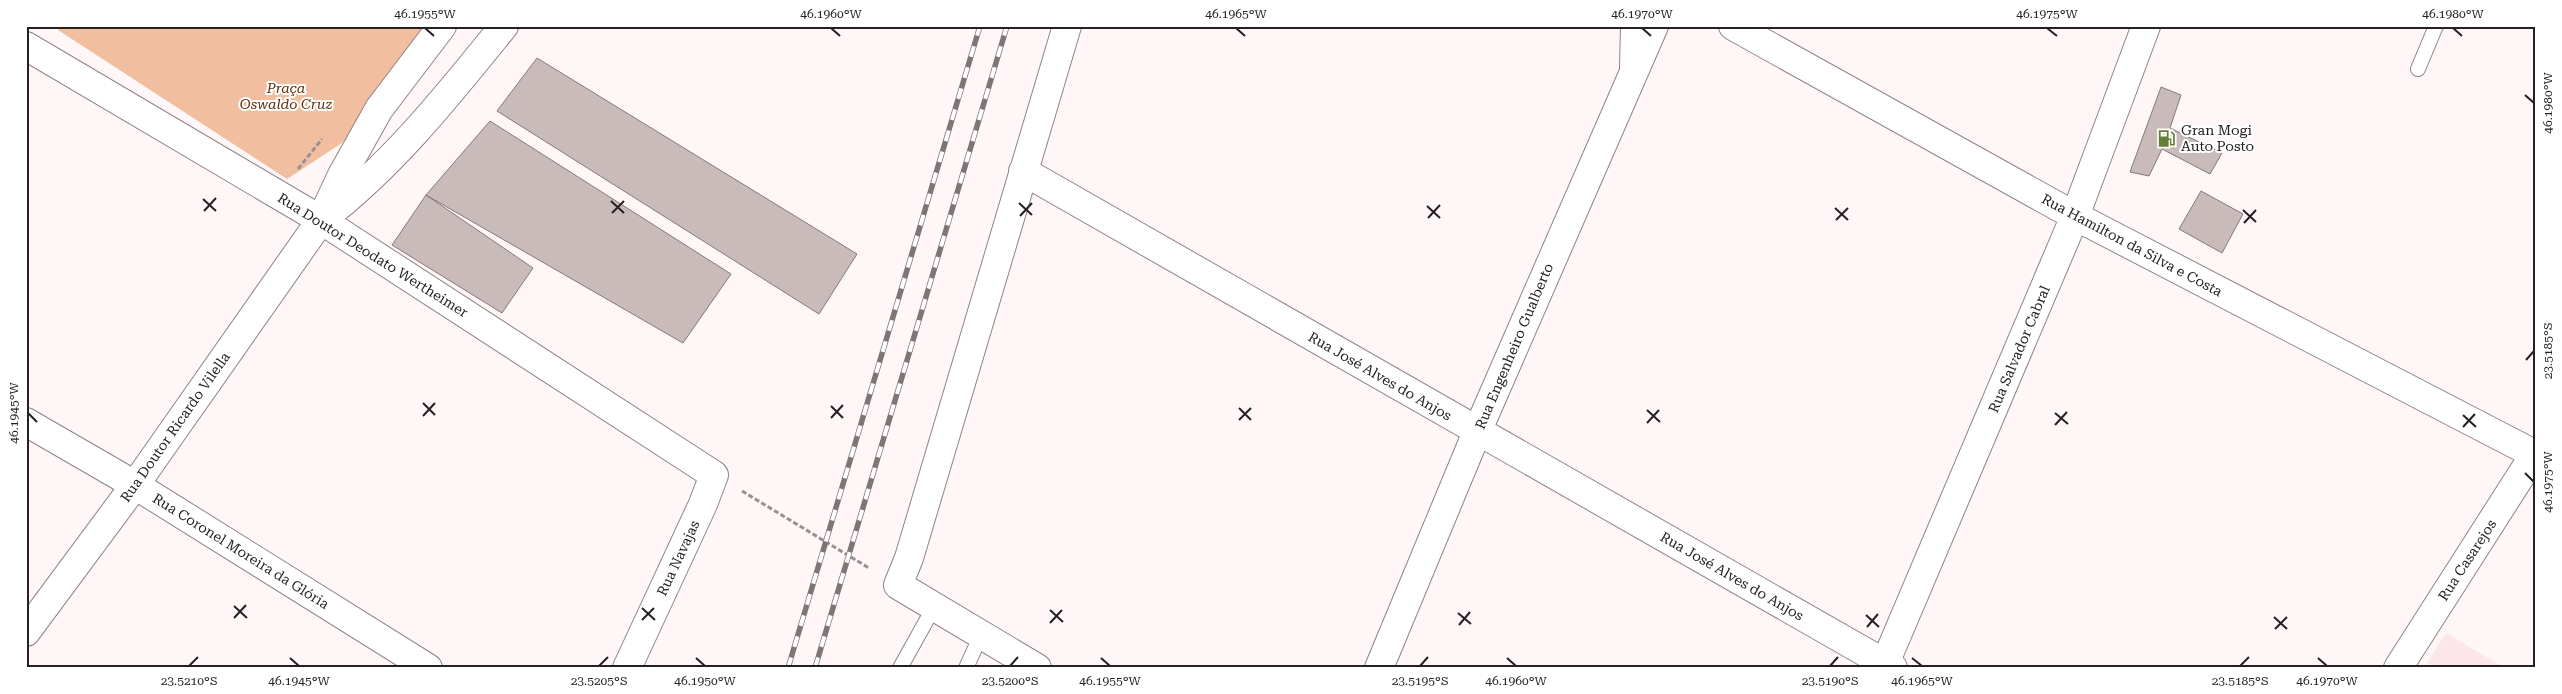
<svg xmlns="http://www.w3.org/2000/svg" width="2562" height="694" font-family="'Roboto Serif',serif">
	<rect width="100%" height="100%" fill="#fef6f7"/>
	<path fill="#fce6ea" d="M2446 633 2505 668H2424Z"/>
	<path fill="#f1bea0" d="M61 26H438L342 143 287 179 58 30Z"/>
	<path fill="#c8bbb9" stroke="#857978" d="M537 58 857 254 819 314 497 111Z
		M2161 87 2181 95 2170 128 2222 153 2210 174 2162 149 2149 176 2130 172Z
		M490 121 731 274 683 343 426 195Z
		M2201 191 2243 214 2222 253 2179 229Z
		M426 195 533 268 502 313 392 245Z"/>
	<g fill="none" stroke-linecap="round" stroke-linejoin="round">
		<defs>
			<path id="service" d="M2418 69 2436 26
				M900 668 934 607
				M966 668 981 635"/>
			<path id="minor" d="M1634 68 1635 26
				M1023 171 1893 668
				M321 220 714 475 703 504 627 668
				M26 422 135 485 428 668
				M1037 668 898 585 909 558 1067 26
				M2398 668 2536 452"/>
			<path id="tertiary" d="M1733 26 2075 216 2536 455
				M26 632 135 485 321 220C393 165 448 95 504 26"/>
			<path id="secondary" d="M26 46 321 220 342 175 379 109 442 26
				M1379 668 1477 432 1654 26
				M1883 668 2075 216 2146 26"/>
		</defs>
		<use href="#service" stroke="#8f8385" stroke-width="16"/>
		<use href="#minor" stroke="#8f8385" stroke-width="30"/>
		<use href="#tertiary" stroke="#8f8385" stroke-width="30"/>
		<use href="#secondary" stroke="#8f8385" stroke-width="30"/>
		<path stroke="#989192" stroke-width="3" stroke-dasharray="5 2.5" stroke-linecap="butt" d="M298 169 322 139
			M742 491 869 568"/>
		<use href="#service" stroke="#fff" stroke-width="14"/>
		<use href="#minor" stroke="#fff" stroke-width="28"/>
		<use href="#tertiary" stroke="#fff" stroke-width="28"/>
		<use href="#secondary" stroke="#fff" stroke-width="28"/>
		<defs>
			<path id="rail" d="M788 668 980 26
				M815 668 1007 26"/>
		</defs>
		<use href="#rail" stroke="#7c7677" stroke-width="5.5"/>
		<use href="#rail" stroke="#fff" stroke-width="4" stroke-dasharray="11" stroke-linecap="butt"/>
	</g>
	<path fill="none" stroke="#252122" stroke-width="2" d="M425 28 434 36M831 28 840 36M1236 28 1245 36M1642 28 1651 36M2047 28 2057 36M2453 28 2462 36M2525 95 2534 103M203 199 216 211M611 201 624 213M1019 203 1032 215M1427 206 1440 218M1835 208 1848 220M2243 210 2256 222M204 211 216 198M612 213 624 201M1020 216 1032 203M1428 218 1440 205M1836 220 1848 208M2244 223 2256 210M2526 360 2534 351M423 403 435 415M831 406 843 418M1239 408 1251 420M1647 410 1660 422M28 413 37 422M2055 413 2068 424M2463 415 2476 427M423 416 435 403M831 418 843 405M1239 420 1251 408M1647 423 1659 410M2055 425 2067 412M2463 427 2475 414M2525 473 2534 482M234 606 247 618M642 608 655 620M1050 610 1063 622M1458 613 1471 624M1866 615 1879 627M2274 617 2287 629M234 618 246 605M642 620 654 608M1050 623 1062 610M1459 625 1470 612M1867 627 1878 614M2275 629 2287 617M290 658 299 666M696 658 705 666M1101 658 1110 666M1507 658 1516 666M1912 658 1922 666M2318 658 2327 666M189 666 198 657M599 666 608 657M1010 666 1018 657M1420 666 1428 657M1830 666 1838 657M2240 666 2249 657"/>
	<defs>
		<symbol id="fuel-bare" viewBox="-9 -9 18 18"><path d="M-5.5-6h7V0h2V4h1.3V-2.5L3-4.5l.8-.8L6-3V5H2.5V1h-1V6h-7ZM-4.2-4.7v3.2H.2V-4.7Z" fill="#647f33" stroke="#fff" stroke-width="2.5" paint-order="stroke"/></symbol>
	</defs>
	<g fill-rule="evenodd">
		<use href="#fuel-bare" x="2154" y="126" width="25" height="25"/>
	</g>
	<g text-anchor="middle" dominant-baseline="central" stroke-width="4" stroke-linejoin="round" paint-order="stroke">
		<g font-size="14" font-style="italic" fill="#5f2e09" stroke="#fff">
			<text x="286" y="88">Praça<tspan x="286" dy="16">Oswaldo Cruz</tspan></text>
		</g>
		<g font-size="14" fill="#252122" stroke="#fff" text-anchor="start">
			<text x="2181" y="130">Gran Mogi<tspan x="2181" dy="16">Auto Posto</tspan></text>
		</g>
		<g font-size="14" fill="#252122" stroke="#fff">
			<text transform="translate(2132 245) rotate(28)">Rua Hamilton da Silva e Costa</text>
			<text transform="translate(373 255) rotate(32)">Rua Doutor Deodato Wertheimer</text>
			<text transform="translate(1514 346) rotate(-67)">Rua Engenheiro Gualberto</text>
			<text transform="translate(2019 349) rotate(-67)">Rua Salvador Cabral</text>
			<text transform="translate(1380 376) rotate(30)">Rua José Alves do Anjos</text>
			<text transform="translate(175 427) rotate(-55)">Rua Doutor Ricardo Vilella</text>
			<text transform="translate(241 551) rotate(32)">Rua Coronel Moreira da Glória</text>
			<text transform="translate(678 558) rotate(-65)">Rua Navajas</text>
			<text transform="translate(2467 560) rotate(-57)">Rua Casarejos</text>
			<text transform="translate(1732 576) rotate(30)">Rua José Alves do Anjos</text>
		</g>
	</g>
	<rect width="2562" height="694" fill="none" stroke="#ffffff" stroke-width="55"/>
	<rect x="28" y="28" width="2506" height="638" fill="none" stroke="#252122" stroke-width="2"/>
	<g font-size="12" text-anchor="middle" fill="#252122">
		<text x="425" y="18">46.1955°W</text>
		<text x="831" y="18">46.1960°W</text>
		<text x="1236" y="18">46.1965°W</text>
		<text x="1642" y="18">46.1970°W</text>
		<text x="2047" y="18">46.1975°W</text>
		<text x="2453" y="18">46.1980°W</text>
		<text transform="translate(2548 103) rotate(-90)" y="4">46.1980°W</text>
		<text transform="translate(2548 351) rotate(-90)" y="4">23.5185°S</text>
		<text transform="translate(14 413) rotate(-90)" y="4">46.1945°W</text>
		<text transform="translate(2548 482) rotate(-90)" y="4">46.1975°W</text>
		<text x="189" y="685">23.5210°S</text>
		<text x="299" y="685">46.1945°W</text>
		<text x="599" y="685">23.5205°S</text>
		<text x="705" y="685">46.1950°W</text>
		<text x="1010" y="685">23.5200°S</text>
		<text x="1110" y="685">46.1955°W</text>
		<text x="1420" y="685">23.5195°S</text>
		<text x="1516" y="685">46.1960°W</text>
		<text x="1830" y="685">23.5190°S</text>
		<text x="1922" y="685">46.1965°W</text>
		<text x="2240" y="685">23.5185°S</text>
		<text x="2327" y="685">46.1970°W</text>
	</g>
</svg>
